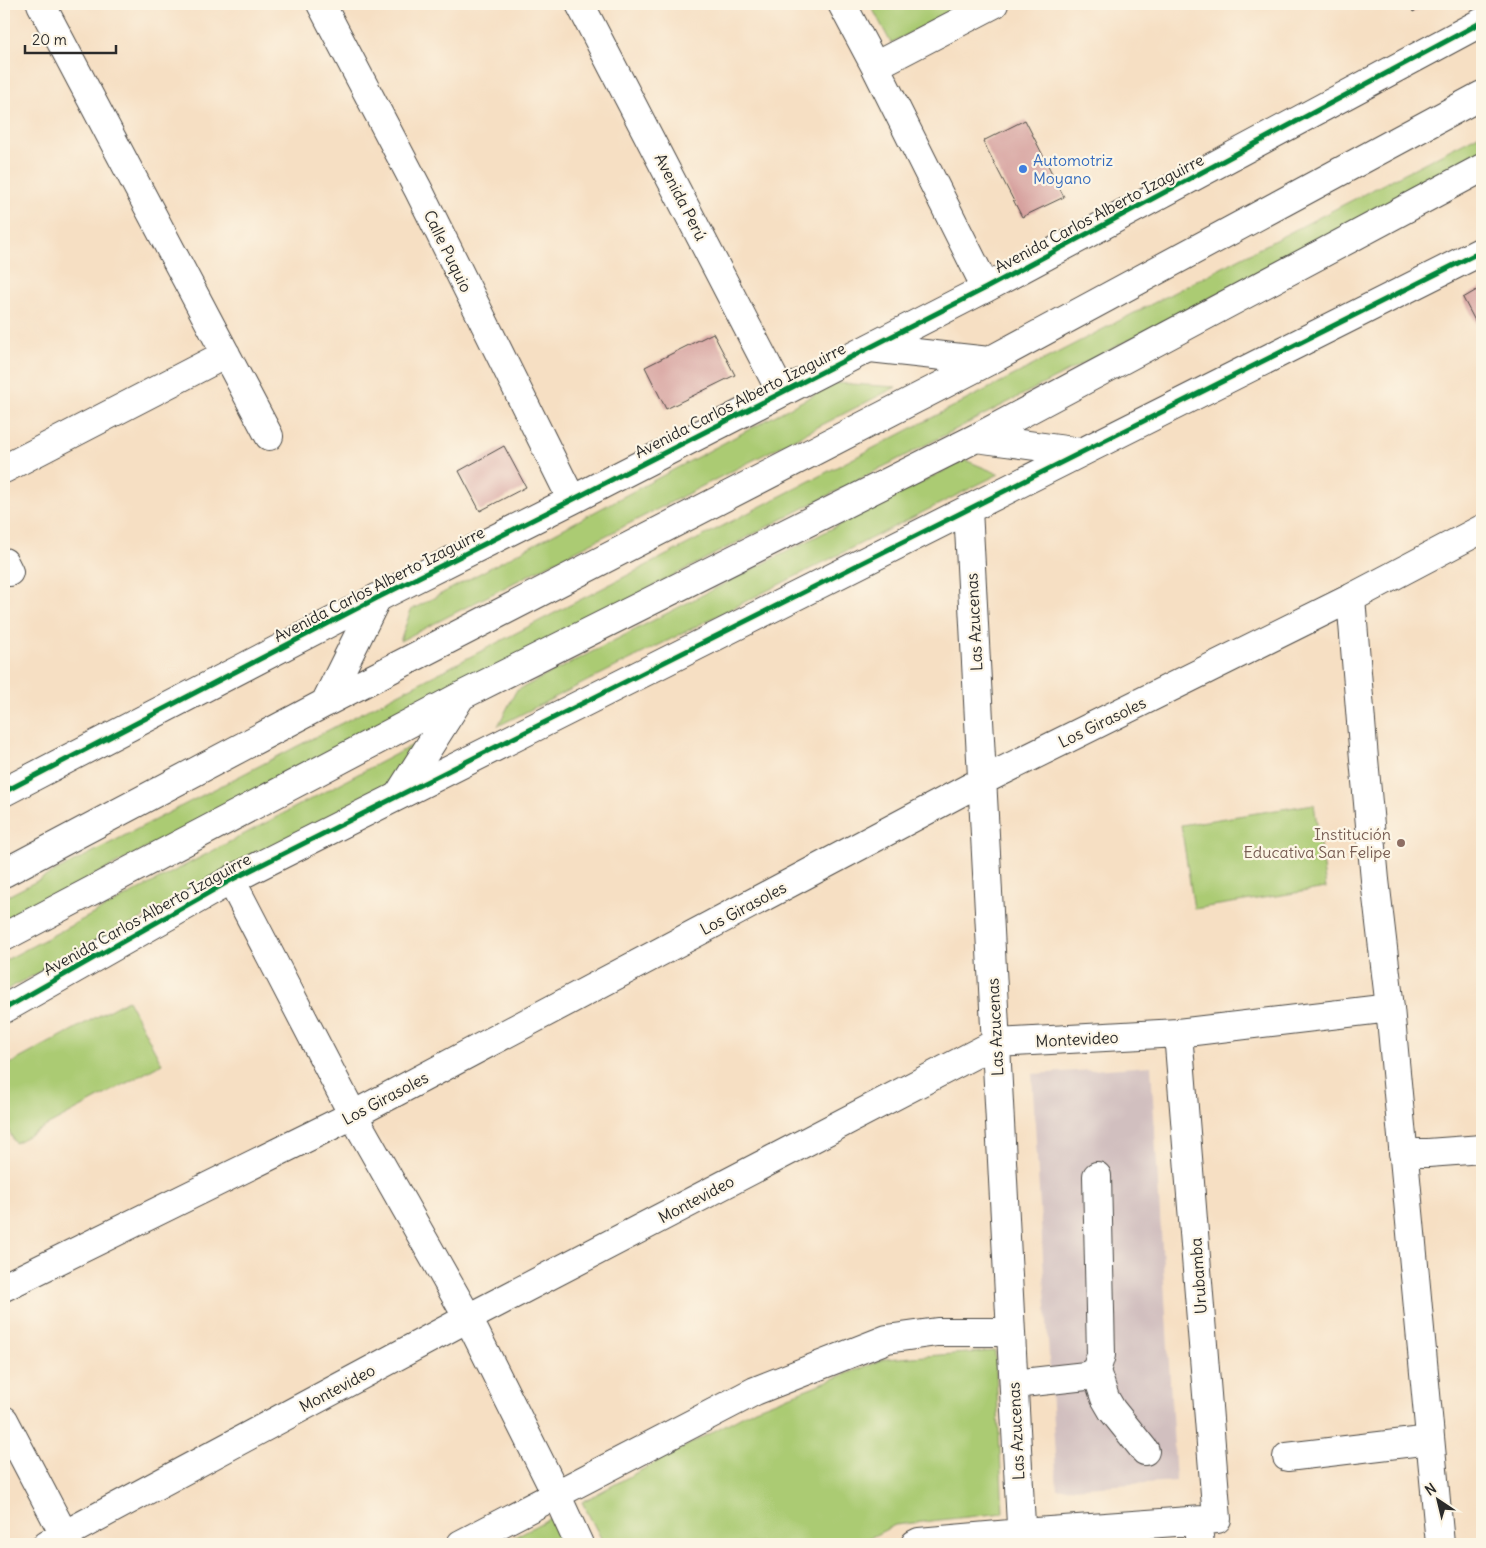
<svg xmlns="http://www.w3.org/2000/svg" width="1486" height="1548" font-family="Delius,sans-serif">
	<rect width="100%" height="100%" fill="#fcf5e5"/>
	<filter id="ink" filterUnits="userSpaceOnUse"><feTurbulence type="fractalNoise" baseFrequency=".02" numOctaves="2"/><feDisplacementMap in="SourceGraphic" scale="10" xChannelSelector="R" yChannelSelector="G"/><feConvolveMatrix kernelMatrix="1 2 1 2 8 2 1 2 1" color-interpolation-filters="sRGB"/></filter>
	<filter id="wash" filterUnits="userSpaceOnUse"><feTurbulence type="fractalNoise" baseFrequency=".0096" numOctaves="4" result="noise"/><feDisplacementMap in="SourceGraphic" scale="20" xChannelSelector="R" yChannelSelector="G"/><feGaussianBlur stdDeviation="1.12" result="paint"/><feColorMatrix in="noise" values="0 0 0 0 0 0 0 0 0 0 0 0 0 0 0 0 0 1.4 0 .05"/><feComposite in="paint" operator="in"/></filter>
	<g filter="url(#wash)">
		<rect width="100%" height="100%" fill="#f6dfc3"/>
		<path fill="#d1bfbf" d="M1151 1066 1176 1481 1057 1489 1032 1074Z"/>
		<path fill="#abcb73" stroke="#6b7b4f" d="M870 4H965L891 43Z
			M1482 133V157L4 922V898Z
			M836 383 896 387 400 641 411 610Z
			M965 460 999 474 498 726 516 691Z
			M432 735 416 774 4 991V961Z
			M1314 804 1326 888 1194 909 1181 825Z
			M128 1000 162 1064 15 1143 4 1121V1067Z
			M995 1351 1003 1513 895 1525 858 1544H604L582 1502 755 1409 885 1359Z
			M554 1516 569 1544H501Z"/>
		<g id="blocks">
			<path fill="#d6a09e" d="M1409 4H1429L1413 12Z
				M1025 120 1064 197 1022 217 983 141Z
				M1482 287V334L1463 298Z
				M713 333 735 375 666 409 645 367Z
				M504 446 526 487 480 511 459 471Z"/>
		</g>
	</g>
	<g filter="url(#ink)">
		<use href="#blocks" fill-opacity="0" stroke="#494642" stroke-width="1"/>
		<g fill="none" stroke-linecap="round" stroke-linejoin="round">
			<defs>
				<path id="minor" d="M41 4 269 436
					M321 4 419 191 572 500
					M580 4 781 392
					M842 4 875 66 986 288
					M875 66 994 4
					M4 469 226 354
					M968 509 1022 1544
					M4 562 9 572
					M1351 598 1364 759 1375 880 1390 1008 1440 1544
					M4 792 377 598 572 500 986 288 1482 22
					M231 880 353 1115 468 1318 556 1494 579 1544
					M4 1009 231 880 1482 251
					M1403 1153H1428L1482 1149
					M4 1287 353 1115 982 781 1351 598 1482 529
					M1096 1371 1105 1398 1112 1410 1145 1451
					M1014 1384 1086 1376 1096 1371 1101 1355 1097 1176
					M4 1420 69 1544
					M1287 1457 1430 1440
					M1197 1521 1200 1544
					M47 1544 468 1318 996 1043 1178 1033 1390 1008
					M461 1544 755 1391 887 1339 937 1332H1011
					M915 1544 919 1542 1022 1533 1217 1519 1178 1033"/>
				<path id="major" d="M870 348 989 361
					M976 438 1081 452
					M325 703 377 598
					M399 794 460 698
					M4 873 325 703 989 361 1482 95
					M4 937 461 696 976 438 1482 168"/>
			</defs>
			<use href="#minor" stroke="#494642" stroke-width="30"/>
			<use href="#major" stroke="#494642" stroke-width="30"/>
			<use href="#minor" stroke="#fff" stroke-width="28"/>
			<use href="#major" stroke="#fff" stroke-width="28"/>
			<defs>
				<path id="cycleway" d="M4 792 377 598 572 500 986 288 1482 22
					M4 1009 231 880 1482 251"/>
			</defs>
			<use href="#cycleway" stroke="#fcf5e5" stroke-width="8"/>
			<use href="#cycleway" stroke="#00873e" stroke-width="5"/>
		</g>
	</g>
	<circle fill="#3f7fe0" stroke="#fcf5e5" stroke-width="2" cx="1023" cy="169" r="5"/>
	<circle fill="#8d6e63" stroke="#fcf5e5" stroke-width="2" cx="1401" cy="843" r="5"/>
	<g text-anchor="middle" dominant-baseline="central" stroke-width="4.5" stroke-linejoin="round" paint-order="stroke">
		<g font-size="16" fill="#366cbe" stroke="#fcf5e5" text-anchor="start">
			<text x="1033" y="160">Automotriz<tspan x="1033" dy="18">Moyano</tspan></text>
		</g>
		<g font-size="16" fill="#2b2b2b" stroke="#fcf5e5">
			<text transform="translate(681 197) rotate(63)">Avenida Perú</text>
			<text transform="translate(1099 213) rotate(-28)">Avenida Carlos Alberto Izaguirre</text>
			<text transform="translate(448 251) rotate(64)">Calle Puquio</text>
			<text transform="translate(740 400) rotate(-27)">Avenida Carlos Alberto Izaguirre</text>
			<text transform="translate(379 584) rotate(-27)">Avenida Carlos Alberto Izaguirre</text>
			<text transform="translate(974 622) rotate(-93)">Las Azucenas</text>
			<text transform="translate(1102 722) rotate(-26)">Los Girasoles</text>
			<text transform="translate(743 908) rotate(-28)">Los Girasoles</text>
			<text transform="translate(147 914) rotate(-29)">Avenida Carlos Alberto Izaguirre</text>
			<text transform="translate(995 1027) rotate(-93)">Las Azucenas</text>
			<text transform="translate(1077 1039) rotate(-3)">Montevideo</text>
			<text transform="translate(385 1098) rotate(-28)">Los Girasoles</text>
			<text transform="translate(696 1199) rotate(-28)">Montevideo</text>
			<text transform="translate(1198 1276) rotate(-94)">Urubamba</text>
			<text transform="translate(337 1388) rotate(-28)">Montevideo</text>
			<text transform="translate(1016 1431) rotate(-93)">Las Azucenas</text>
		</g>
		<g font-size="16" fill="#785e54" stroke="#fcf5e5" text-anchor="end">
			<text x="1391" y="834">Institución<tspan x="1391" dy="18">Educativa San Felipe</tspan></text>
		</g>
	</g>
	<rect width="1486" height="1548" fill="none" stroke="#fcf5e5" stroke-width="20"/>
	<g transform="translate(1438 1500) rotate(325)" stroke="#fcf5e5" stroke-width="4" paint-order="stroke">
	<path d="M0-4L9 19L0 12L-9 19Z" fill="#2b2b2b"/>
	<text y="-8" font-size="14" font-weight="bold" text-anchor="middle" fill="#2b2b2b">N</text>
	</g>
	<path d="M25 45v8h91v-8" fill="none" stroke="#2b2b2b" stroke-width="2.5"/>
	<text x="32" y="45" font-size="15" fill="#2b2b2b" stroke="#fcf5e5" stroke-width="4" paint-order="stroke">20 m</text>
</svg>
